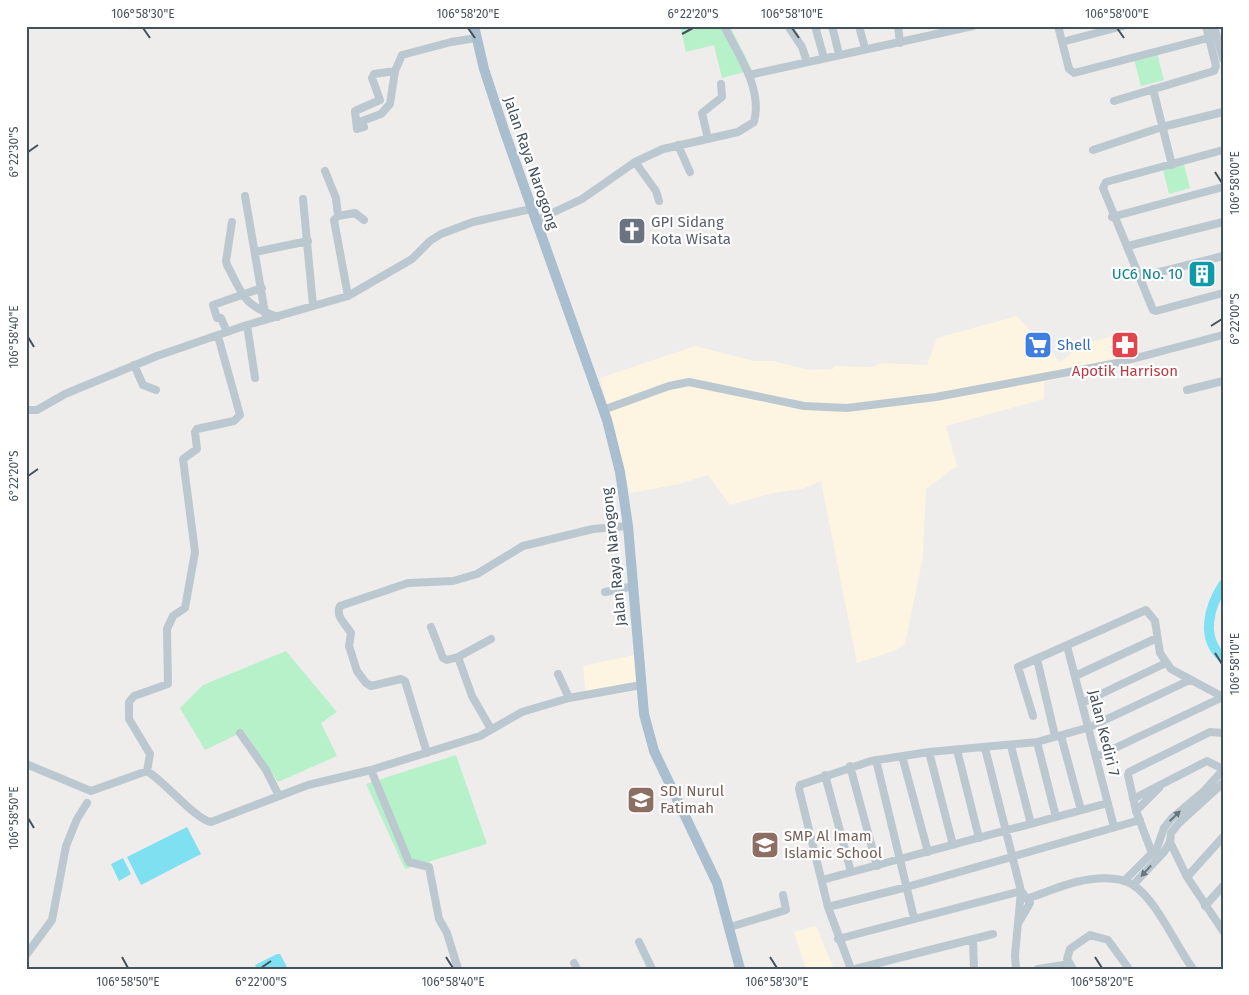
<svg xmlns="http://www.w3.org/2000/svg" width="1249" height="995" font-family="'Fira Sans',sans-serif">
	<rect width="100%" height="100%" fill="#efecec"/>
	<path fill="#fdf4e2" d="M1017 316 1060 362 1086 343 1126 333 1137 381 1128 377 1124 364 1044 382V399L946 426 957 466 926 489 923 557 905 644 894 651 857 663 821 481 802 489 773 493 730 505 708 475 679 484 630 493 600 378 695 346 754 361H773L809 370 833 369 835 366 872 367 882 363 927 365 937 338Z
		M634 655 636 687 586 694 583 666Z
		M816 926 834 969H806L794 932Z"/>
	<path fill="#b6f1ca" d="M680 26H730L752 70 722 78 714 45 686 52Z
		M1157 53 1164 80 1141 86 1134 59Z
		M1183 161 1190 188 1169 194 1162 166Z
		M286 651 337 712 321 723 337 756 278 782 244 731 205 750 180 708 203 685Z
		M456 755 487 844 405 869 366 784Z"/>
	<path fill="#7fe0f2" d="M187 827 201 854 141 885 127 857Z
		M123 858 131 874 119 881 111 864Z
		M277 954H280L288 969H257L255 965Z"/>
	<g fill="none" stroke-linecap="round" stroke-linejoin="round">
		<path stroke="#7fe0f2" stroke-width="10" d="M1223 585C1209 607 1200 638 1223 658"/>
		<path stroke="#bbc8d0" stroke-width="8" d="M815 26 824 58
			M832 26 839 54
			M898 26 900 43
			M1058 26 1069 69 1074 73 1208 38
			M1214 26 1223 59
			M790 29 802 47 807 62
			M860 30 865 48
			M1062 42 1123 26
			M395 71 374 74 372 78 380 100 355 111 357 129 364 127 362 121 381 114 390 104 395 71 402 55 451 42 476 38
			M749 75 973 26
			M1153 89 1172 165
			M1114 101 1214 71 1216 66 1206 26
			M708 139 702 113 722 97 721 84
			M678 145 690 172
			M1093 150 1162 127 1223 112
			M1223 150 1106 182 1103 188 1153 310 1156 311 1223 293
			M635 162 656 191 659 201
			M325 171 336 198 338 216
			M245 196 265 313
			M303 199 313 306
			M1112 217 1223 187
			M535 221 582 199 635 162 663 149 738 132 754 122C763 89 738 54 724 26
			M232 222 226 261 227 265C244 297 243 305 278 317
			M1128 246 1223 222
			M255 252 308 241
			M1140 277 1223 256
			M348 296 334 220 338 216 355 213 364 220
			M247 325 255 378
			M227 332 221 318H217L213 305 262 288
			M134 365 143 385 156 390
			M1187 390 1223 381
			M26 410H37L65 394 157 356 247 325 348 296 412 259 430 241 441 234 473 222 531 209
			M603 410 669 386 689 382 804 406 847 408 936 397 1117 363 1223 335
			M605 592 634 586
			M431 627 443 658 447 660 458 657
			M1067 646 1114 827
			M1037 659 1055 736
			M558 674 569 698
			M1075 676 1157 638
			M1082 703 1166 663
			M1033 716 1018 667 1146 610 1155 621 1160 653 1171 669 1223 697
			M491 729 472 696 458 657 491 639
			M240 733 266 770 278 794
			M1061 736 1081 810
			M1037 742 1056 817
			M1011 746 1031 824
			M957 750 979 838
			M929 752 953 845
			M427 753 405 681 401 679 371 686 366 683 357 671 349 646 351 633C346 624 335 617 340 606L408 583 453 581 477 574 523 546 593 529 628 526
			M902 756 928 852
			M1096 757 1223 697
			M876 760 914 918
			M26 764 91 791 147 771C165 782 195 819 211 822L308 785 371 770 480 736 522 712 569 698 641 685
			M850 766 877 866
			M371 770 409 862 429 867 439 919 447 933 458 969
			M147 771 150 754 129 719V702L134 696 168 684 167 629 173 616 185 608 195 552 183 459 197 449 195 432 197 429 234 421 240 415 218 336
			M825 775 851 872
			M1133 799 1207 761 1223 769
			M1136 811 1159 788
			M1170 842 1187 877 1223 931
			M1152 853 1136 811 1128 775 1129 772 1210 732 1223 733
			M1187 877 1223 837
			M822 880 1108 803
			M1124 881 1157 848 1164 828 1172 818 1204 791 1223 770
			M1133 885 1164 852 1170 842 1171 833 1179 823 1223 783
			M1029 898C1044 893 1060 886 1076 882 1092 878 1118 875 1133 885 1156 899 1176 946 1193 969
			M1205 906 1223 886
			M828 907 907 887 1140 820
			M730 927 786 910 783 895
			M838 939 1021 891 985 748
			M973 940 974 969
			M639 942 652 969
			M26 955 52 920 66 846 77 819 87 803
			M574 963 577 969
			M851 969 828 907 799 789 800 785 871 761 929 752 1037 742 1090 727 1190 680
			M855 969 993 934
			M1016 969 1015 955 1021 891 1030 903 1019 922
			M1038 969 1070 964
			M1073 969 1067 959 1070 949 1090 935 1108 940 1129 969"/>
		<path stroke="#a9bece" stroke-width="10" d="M474 26 484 69 504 130 607 420 620 472 628 526 644 714 654 751 717 883 740 969"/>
	</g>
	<defs><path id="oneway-solid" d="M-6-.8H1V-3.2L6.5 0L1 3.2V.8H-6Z" transform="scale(1.25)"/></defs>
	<g fill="#67757e">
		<use href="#oneway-solid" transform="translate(1175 816) rotate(-44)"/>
		<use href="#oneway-solid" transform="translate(1146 871) rotate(133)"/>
	</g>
	<path fill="none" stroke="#43515b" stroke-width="2" d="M143 28 150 38M468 28 475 38M792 28 799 38M1117 28 1124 38M682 34 693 28M28 152 38 145M1215 172 1222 183M1211 326 1222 319M28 337 34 347M28 476 38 469M1215 653 1222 664M28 818 34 828M122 957 128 968M446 957 453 968M770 957 777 968M1095 957 1102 968M261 968 271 961"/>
	<defs>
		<symbol id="church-square" viewBox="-11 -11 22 22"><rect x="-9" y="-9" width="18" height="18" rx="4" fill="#6b7280" stroke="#fff"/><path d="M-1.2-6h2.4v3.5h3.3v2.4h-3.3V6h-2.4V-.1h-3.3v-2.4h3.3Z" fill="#fff"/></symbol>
		<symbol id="building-square" viewBox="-11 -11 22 22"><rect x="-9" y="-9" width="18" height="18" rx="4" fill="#0f9aa8" stroke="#fff"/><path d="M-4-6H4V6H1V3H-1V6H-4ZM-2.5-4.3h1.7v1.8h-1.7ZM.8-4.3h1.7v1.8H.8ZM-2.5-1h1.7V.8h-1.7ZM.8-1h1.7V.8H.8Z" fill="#fff"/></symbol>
		<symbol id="supermarket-square" viewBox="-11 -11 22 22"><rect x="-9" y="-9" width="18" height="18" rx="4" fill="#3f7fe0" stroke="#fff"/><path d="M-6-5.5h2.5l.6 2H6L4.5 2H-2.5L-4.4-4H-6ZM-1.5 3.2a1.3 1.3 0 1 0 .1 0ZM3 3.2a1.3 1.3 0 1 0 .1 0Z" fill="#fff"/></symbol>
		<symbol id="pharmacy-square" viewBox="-11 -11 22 22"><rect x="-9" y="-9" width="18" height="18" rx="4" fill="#e0444e" stroke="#fff"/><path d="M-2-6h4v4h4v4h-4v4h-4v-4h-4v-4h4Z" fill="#fff"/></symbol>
		<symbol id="school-square" viewBox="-11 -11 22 22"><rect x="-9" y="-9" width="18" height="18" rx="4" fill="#8d6e63" stroke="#fff"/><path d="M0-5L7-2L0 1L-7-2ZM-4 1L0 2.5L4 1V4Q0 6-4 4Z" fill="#fff"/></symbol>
	</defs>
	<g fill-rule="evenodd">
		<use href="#church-square" x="616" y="215" width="32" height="32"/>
		<use href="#building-square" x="1186" y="258" width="32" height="32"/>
		<use href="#supermarket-square" x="1022" y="329" width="32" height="32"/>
		<use href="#pharmacy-square" x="1109" y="329" width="32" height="32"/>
		<use href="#school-square" x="625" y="784" width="32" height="32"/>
		<use href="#school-square" x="749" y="829" width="32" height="32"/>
	</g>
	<g text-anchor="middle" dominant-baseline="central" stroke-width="4.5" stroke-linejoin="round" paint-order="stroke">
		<g font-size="15" fill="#43515b" stroke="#fff">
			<text transform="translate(531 163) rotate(71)">Jalan Raya Narogong</text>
			<text transform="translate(614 557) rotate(-96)">Jalan Raya Narogong</text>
			<text transform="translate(1104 733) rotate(76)">Jalan Kediri 7</text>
		</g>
		<g font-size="15" fill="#5b616d" stroke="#fff" text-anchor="start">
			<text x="651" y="222">GPI Sidang<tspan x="651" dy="17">Kota Wisata</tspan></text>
		</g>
		<g font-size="15" fill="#0d838f" stroke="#fff" text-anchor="end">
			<text x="1183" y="274">UC6 No. 10</text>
		</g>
		<g font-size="15" fill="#366cbe" stroke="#fff" text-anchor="start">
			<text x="1057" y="345">Shell</text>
		</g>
		<g font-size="15" fill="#be3a42" stroke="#fff">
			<text x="1125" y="371">Apotik Harrison</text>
		</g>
		<g font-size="15" fill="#785e54" stroke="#fff" text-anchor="start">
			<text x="660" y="791">SDI Nurul<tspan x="660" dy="17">Fatimah</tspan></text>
			<text x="784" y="836">SMP Al Imam<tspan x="784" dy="17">Islamic School</tspan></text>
		</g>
	</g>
	<rect width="1249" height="995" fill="none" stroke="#ffffff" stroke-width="55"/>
	<rect x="28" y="28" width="1194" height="940" fill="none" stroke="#43515b" stroke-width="2"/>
	<g font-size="12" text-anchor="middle" fill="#43515b">
		<text x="143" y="18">106°58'30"E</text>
		<text x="468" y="18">106°58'20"E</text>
		<text x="693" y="18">6°22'20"S</text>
		<text x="792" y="18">106°58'10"E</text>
		<text x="1117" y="18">106°58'00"E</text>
		<text transform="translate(14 152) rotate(-90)" y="4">6°22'30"S</text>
		<text transform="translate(1235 183) rotate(-90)" y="4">106°58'00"E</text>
		<text transform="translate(1235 319) rotate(-90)" y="4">6°22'00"S</text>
		<text transform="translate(14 337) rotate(-90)" y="4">106°58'40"E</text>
		<text transform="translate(14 476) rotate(-90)" y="4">6°22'20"S</text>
		<text transform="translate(1235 664) rotate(-90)" y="4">106°58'10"E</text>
		<text transform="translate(14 818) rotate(-90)" y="4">106°58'50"E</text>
		<text x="128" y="986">106°58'50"E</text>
		<text x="261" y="986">6°22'00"S</text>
		<text x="453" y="986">106°58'40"E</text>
		<text x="777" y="986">106°58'30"E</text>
		<text x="1102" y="986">106°58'20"E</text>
	</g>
</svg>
